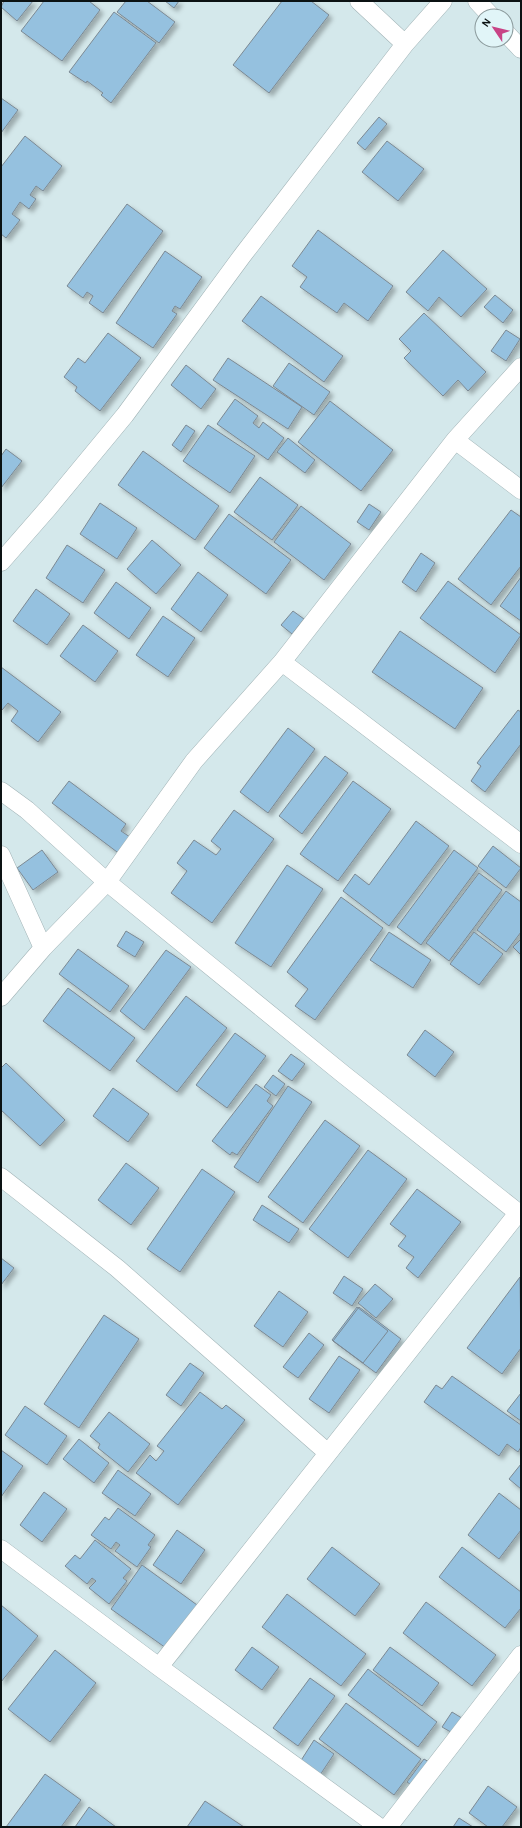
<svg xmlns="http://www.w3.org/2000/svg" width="522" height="1828" font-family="'Alegreya Sans',sans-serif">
	<defs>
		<filter id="shadow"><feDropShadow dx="3.5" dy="3.5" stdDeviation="2" flood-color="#0004"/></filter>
	</defs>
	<rect width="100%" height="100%" fill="#d4e8eb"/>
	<path fill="#95c1df" stroke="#7c8993" filter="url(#shadow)" d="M4 1H33L17 21 1 7Z
		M44 1H89L100 10 62 61 21 31Z
		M126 1H147L175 22 159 43 117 12Z
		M165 1H179L174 8Z
		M282 1H311L329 15 269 93 233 65Z
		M114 12 156 43 111 103 101 95 103 93 87 81 86 83 69 72Z
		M1 98 18 110 1 133Z
		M379 117 387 124 365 150 357 143Z
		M25 136 62 166 43 191 36 186 30 195 36 199 29 209 20 202 12 214 20 220 6 238 1 234V167Z
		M387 141 424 169 398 201 362 172Z
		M127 204 163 231 103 313 89 303 93 296 87 292 83 298 67 286Z
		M318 230 393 286 368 321 344 303 337 313 300 287 307 277 292 266Z
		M443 250 487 289 461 317 439 297 428 311 406 292Z
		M165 251 202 277 180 309 175 306 172 311 177 314 153 348 116 323Z
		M495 295 513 310 503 323 484 307Z
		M261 296 343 356 324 382 242 321Z
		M424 313 486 372 468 391 458 380 443 396 404 358 411 351 399 339Z
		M506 330 520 339 506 361 491 351Z
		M108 333 141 358 100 411 75 391 77 387 64 377 78 358 85 363Z
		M228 358 302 407 288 429 213 380Z
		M289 363 330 392 314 415 273 386Z
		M186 365 216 389 201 409 171 385Z
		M235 399 258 416 253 423 259 428 263 422 284 438 268 460 217 424Z
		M330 401 393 450 361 491 298 442Z
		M186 425 195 431 181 452 172 445Z
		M208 425 255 456 230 493 183 461Z
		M288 438 315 460 305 473 277 452Z
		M6 449 22 461 1 488V456Z
		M143 451 219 506 195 540 118 485Z
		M260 477 298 505 272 540 234 512Z
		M100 503 137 528 117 559 80 534Z
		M369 504 381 512 369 530 357 522Z
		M301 506 351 544 324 580 274 542Z
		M511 510 521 517V566L491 605 458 579Z
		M229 514 291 560 266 594 204 548Z
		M152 540 181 565 156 594 127 569Z
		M67 545 105 570 83 603 46 578Z
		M421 553 435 563 416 592 402 582Z
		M198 572 228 595 201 632 171 609Z
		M521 577V621L500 606Z
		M448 581 521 635 495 673 420 618Z
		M116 582 151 608 129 639 94 613Z
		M36 589 70 614 47 645 13 621Z
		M293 611 304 619 292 634 281 625Z
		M163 616 195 638 168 677 136 655Z
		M83 625 118 651 95 682 60 656Z
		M400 631 483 688 455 729 372 672Z
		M1 667 61 712 38 742 11 721 18 711 8 703 2 710 1 709Z
		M518 710 521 712V744L485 792 471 781 481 766 477 763Z
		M288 728 315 749 268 813 240 792Z
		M325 756 348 773 302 834 279 816Z
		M69 781 126 824 121 831 133 839 121 855 52 803Z
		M353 781 391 809 338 881 300 854Z
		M234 810 274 839 212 923 171 893 187 871 177 863 194 840 216 855 221 849 211 841Z
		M416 821 449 846 389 926 343 891 355 874 369 885Z
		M493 846 521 868 506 888 478 866Z
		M42 850 58 872 33 890 17 868Z
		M454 850 478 868 421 945 397 927Z
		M287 865 323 889 271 967 235 943Z
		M479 873 502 890 449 961 426 943Z
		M506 891 521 902V932L506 952 477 930Z
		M341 897 383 928 315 1020 295 1006 308 989 287 972Z
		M126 931 144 942 135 957 117 946Z
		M389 932 431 960 413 988 370 960Z
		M474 932 503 954 479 985 450 964Z
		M521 939V955L513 947Z
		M78 949 129 986 110 1012 59 974Z
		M166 950 191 967 144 1030 120 1011Z
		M68 988 135 1038 110 1071 43 1021Z
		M186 996 227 1028 177 1092 136 1061Z
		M425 1030 454 1052 435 1077 407 1055Z
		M235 1033 266 1056 227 1108 196 1085Z
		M291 1054 305 1064 292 1081 278 1071Z
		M6 1063 65 1120 40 1146 1 1110V1068Z
		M273 1075 285 1084 276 1096 264 1087Z
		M256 1084 271 1095 267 1101 273 1106 237 1155 232 1152 230 1155 212 1141Z
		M288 1086 312 1102 258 1183 234 1167Z
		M113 1088 149 1114 128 1142 93 1116Z
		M325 1120 360 1146 303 1223 268 1197Z
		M368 1150 407 1179 348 1258 309 1229Z
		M126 1163 159 1188 131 1225 98 1200Z
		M202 1169 235 1192 180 1272 147 1249Z
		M417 1189 461 1222 418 1278 406 1268 414 1257 398 1246 406 1236 390 1224Z
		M262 1205 299 1229 289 1243 253 1220Z
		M1 1258 14 1268 1 1285Z
		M344 1276 363 1289 352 1306 333 1293Z
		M520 1277 521 1348 502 1374 467 1348Z
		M375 1284 393 1299 376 1318 358 1303Z
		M279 1291 308 1312 283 1347 254 1326Z
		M357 1307 388 1331 363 1363 332 1340Z
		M359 1307 401 1339 376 1373 333 1341Z
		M104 1315 139 1339 79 1428 44 1404Z
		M309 1333 324 1345 298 1378 283 1367Z
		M339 1356 360 1370 329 1413 309 1399Z
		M190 1363 204 1373 181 1406 166 1395Z
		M452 1376 521 1425V1447L518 1452 507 1444 499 1456 424 1402 436 1385 442 1389Z
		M200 1392 222 1409 226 1405 245 1420 178 1505 136 1473 150 1455 156 1461 164 1451 157 1446Z
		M521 1393V1421L507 1411Z
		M25 1406 67 1436 47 1465 5 1435Z
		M109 1412 150 1444 128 1472 98 1448 100 1444 90 1436Z
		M79 1439 109 1463 94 1483 63 1459Z
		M1 1450 23 1466 1 1497Z
		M521 1464V1489L509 1479Z
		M118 1470 151 1494 135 1516 102 1493Z
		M44 1492 67 1509 42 1542 20 1525Z
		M499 1493 521 1510V1530L499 1559 468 1535Z
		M118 1508 155 1535 148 1545 151 1547 137 1567 115 1551 120 1545 116 1542 111 1549 91 1535 105 1517 109 1520Z
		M177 1530 205 1550 181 1584 153 1565Z
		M95 1540 131 1569 123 1578 127 1581 109 1604 89 1588 96 1581 92 1578 87 1584 65 1566 75 1555 80 1559Z
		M332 1547 380 1584 355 1616 307 1579Z
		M462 1547 521 1592V1608L505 1628 439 1577Z
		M142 1565 204 1610 173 1653 111 1609Z
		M287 1594 366 1654 341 1686 262 1627Z
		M426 1602 496 1655 472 1686 403 1633Z
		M1 1605 38 1636 1 1682Z
		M252 1647 279 1667 262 1690 235 1670Z
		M390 1647 439 1683 422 1706 373 1670Z
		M55 1650 96 1683 50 1742 8 1709Z
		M368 1669 437 1722 418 1747 348 1695Z
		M310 1678 335 1696 298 1746 273 1728Z
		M346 1703 421 1759 394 1795 319 1739Z
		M452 1712 465 1720 456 1735 442 1727Z
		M314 1740 334 1754 320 1775 300 1762Z
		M424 1759 434 1765 417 1789 407 1782Z
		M45 1774 81 1800 61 1827H6Z
		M488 1786 517 1807 502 1827H488L469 1813Z
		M205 1801 244 1827H187Z
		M89 1807 116 1827H75Z
		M459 1818 473 1827H453Z"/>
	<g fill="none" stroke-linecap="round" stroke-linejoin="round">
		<defs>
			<path id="minor" d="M359 1 405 44
				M477 1 491 16
				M506 33 521 49
				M455 440 521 490
				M1 562 49 507 125 415 242 256 405 44 443 1
				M282 662 521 844
				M1 791 27 810 107 882 343 1074 521 1215
				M1 855 43 948
				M1 997 43 948 107 882 194 761 282 662 455 440 521 367
				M1 1177 117 1268 328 1453
				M1 1549 159 1667 379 1827
				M159 1667 518 1213
				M388 1827 521 1655"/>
		</defs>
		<use href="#minor" stroke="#a1b3b6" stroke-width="19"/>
		<use href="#minor" stroke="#fff" stroke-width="18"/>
	</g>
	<rect width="522" height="1828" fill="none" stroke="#0b1213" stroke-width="4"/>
	<g transform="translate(494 28) rotate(305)"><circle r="19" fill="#e1f5f8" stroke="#8b9a9c"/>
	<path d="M0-3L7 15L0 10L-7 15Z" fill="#c84386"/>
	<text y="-6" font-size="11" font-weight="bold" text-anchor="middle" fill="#0b1213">N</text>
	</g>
</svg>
